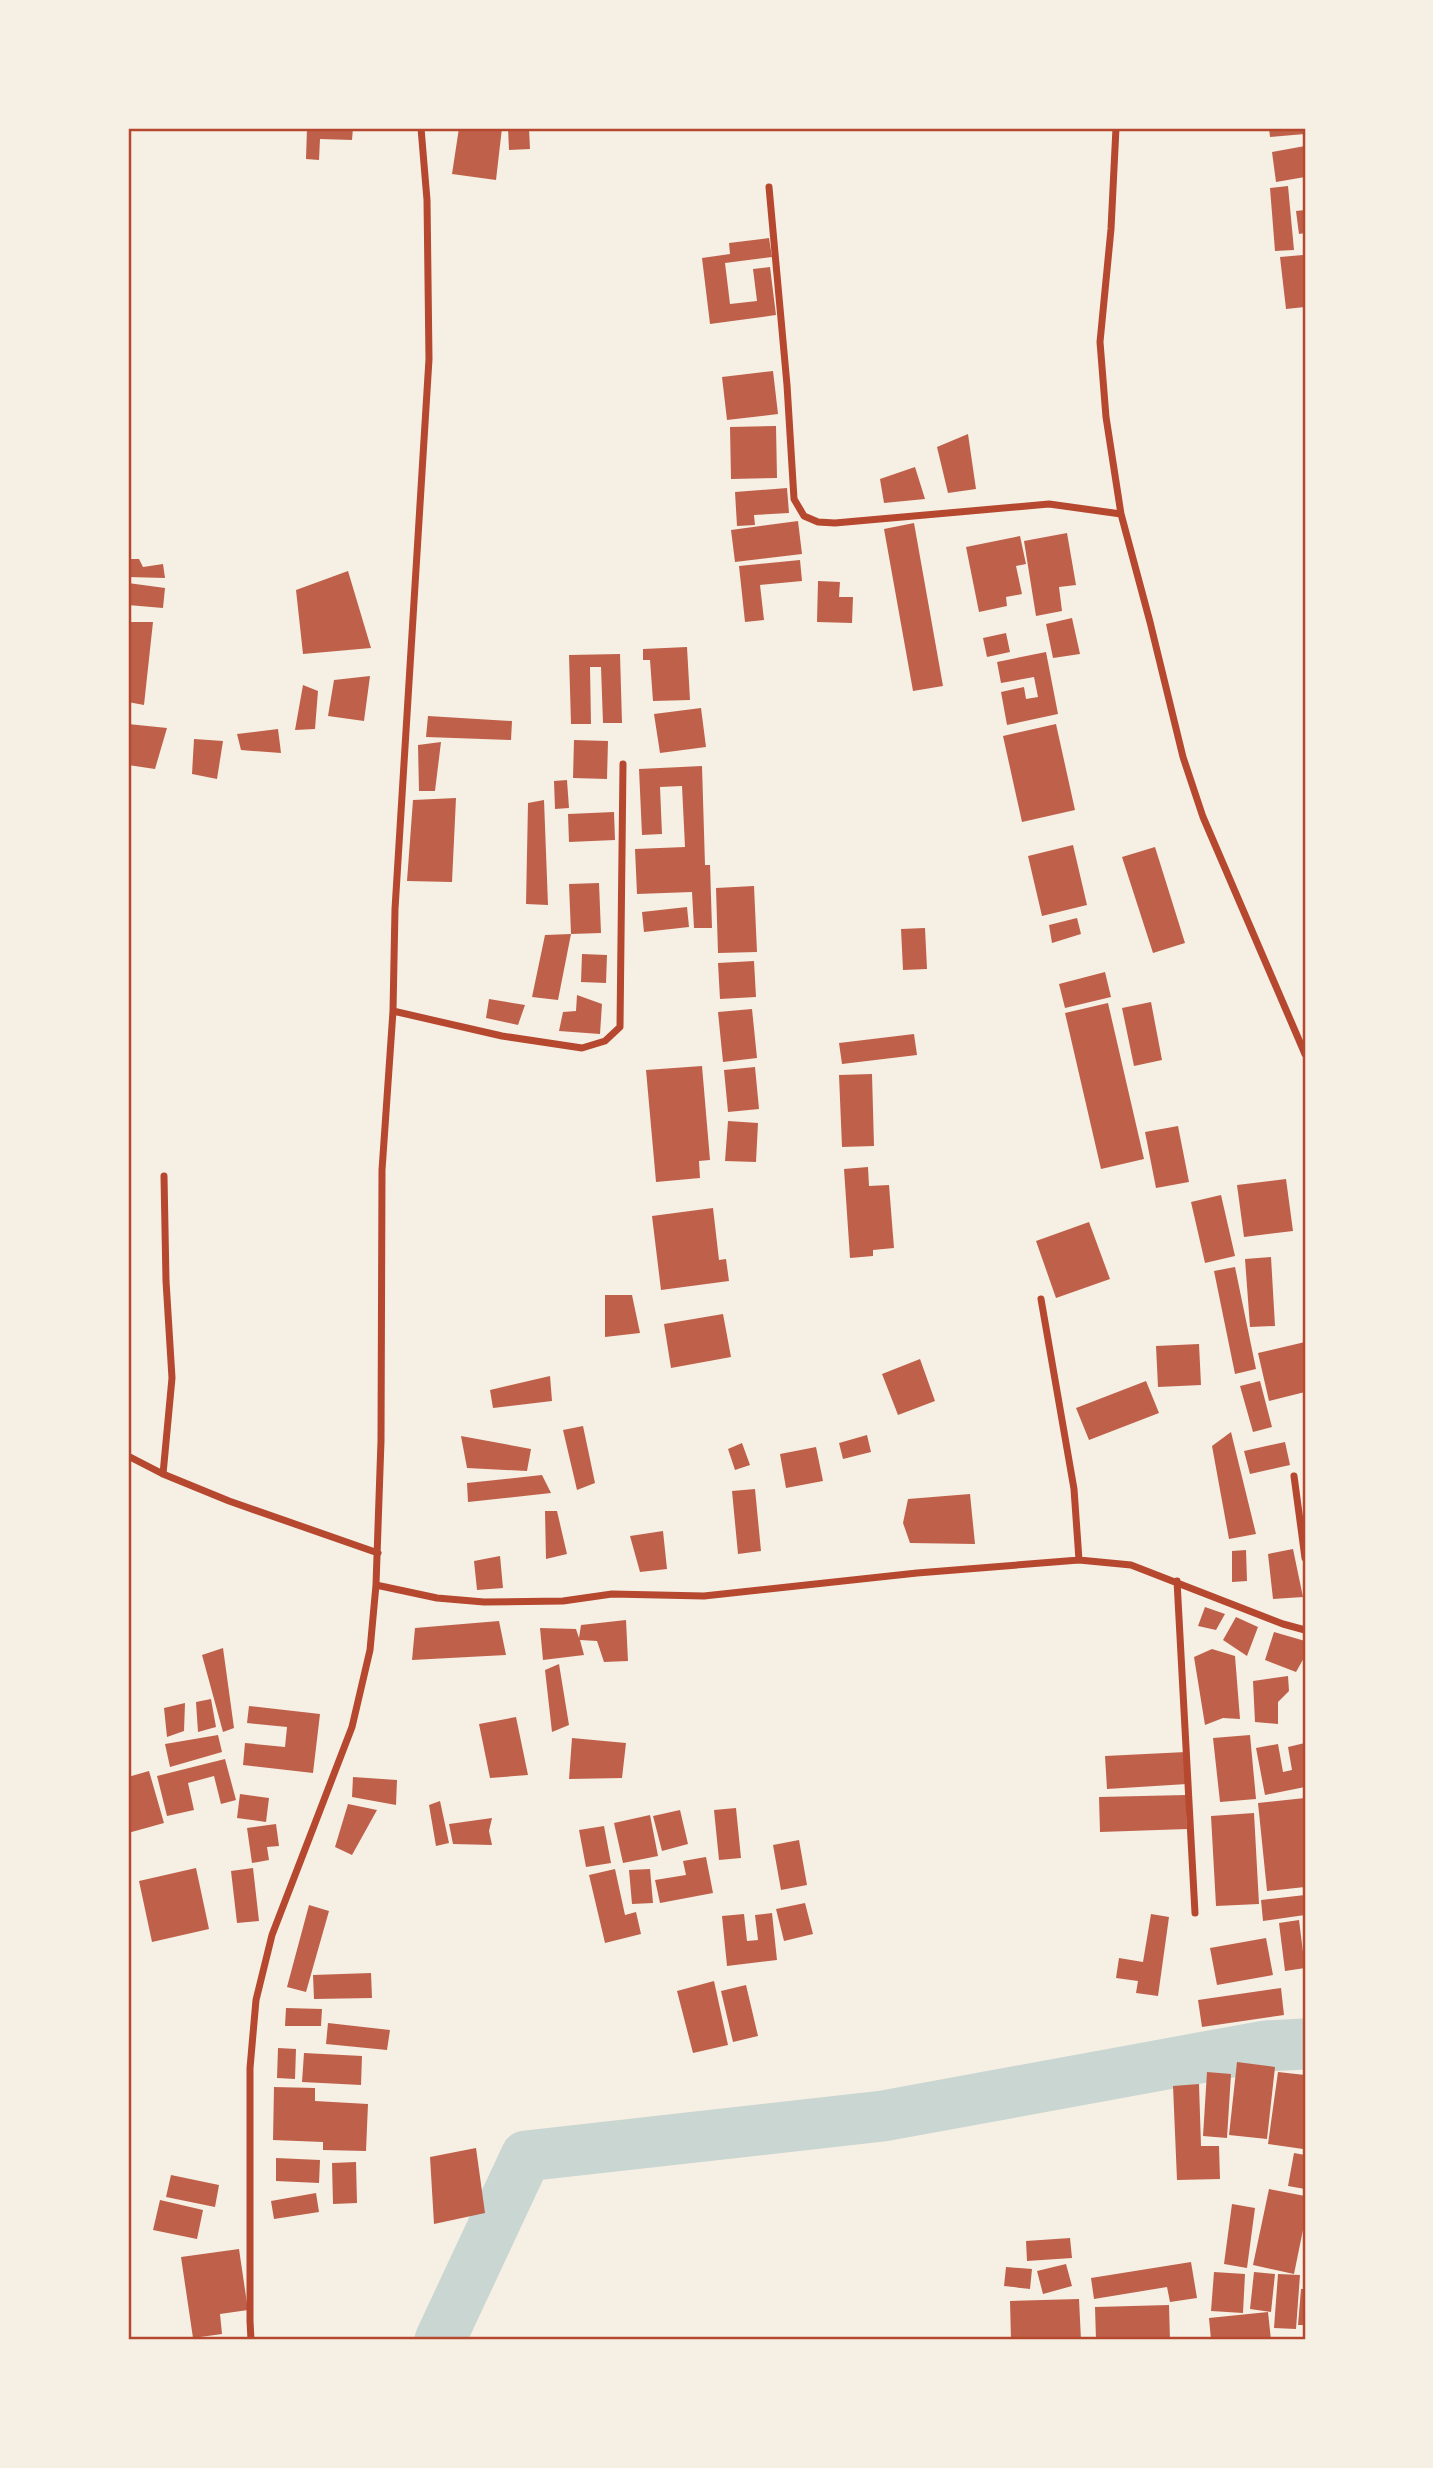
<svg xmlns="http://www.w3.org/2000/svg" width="1433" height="2468" font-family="'Fira Sans',sans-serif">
	<rect width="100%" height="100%" fill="#f6efe4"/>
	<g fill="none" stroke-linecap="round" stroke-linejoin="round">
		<path stroke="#c9d6d2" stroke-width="51" d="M440 2340 526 2156 883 2116 1265 2046 1305 2044"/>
	</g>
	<path fill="#bf614a" d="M307 128H353L352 140 320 139 319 160 306 159Z
		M459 128H502L496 180 452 174Z
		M508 128H529L530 149 509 150Z
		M1269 128H1305V134L1270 137Z
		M1305 146V177L1276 182 1272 152Z
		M1288 186 1294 250 1275 251 1270 188Z
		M1305 210V233L1299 234 1296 211Z
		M769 238 772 257 725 263 730 304 757 301 753 269 770 267 776 315 710 324 702 258 730 254 729 243Z
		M1303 255 1305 307 1286 309 1280 257Z
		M773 371 778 414 727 420 722 377Z
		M776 426 777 478 731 479 730 427Z
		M968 434 976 489 948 493 937 447Z
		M915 467 925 499 884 503 880 479Z
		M787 488 789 513 754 515 755 525 737 526 735 492Z
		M798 521 802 554 735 562 731 530Z
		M914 523 943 686 913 691 884 529Z
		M1067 533 1076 585 1059 587 1062 611 1036 616 1024 541Z
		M1020 536 1026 564 1016 566 1022 594 1006 597 1007 606 979 612 966 547Z
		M128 559H139L143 567 163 564 165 578 128 577Z
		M800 560 802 581 760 585 764 620 745 622 739 566Z
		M348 571 371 648 303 654 296 590Z
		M818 581 840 582 839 597H853L852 623 817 622Z
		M128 583 165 588 163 608 128 605Z
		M1072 618 1080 654 1053 658 1046 624Z
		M128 622H153L144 705 128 702Z
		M1006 633 1010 652 987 657 983 638Z
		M687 647 690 700 653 701 650 660H643V649Z
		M1046 652 1058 714 1007 725 1001 692 1024 687 1026 699 1038 697 1034 677 1001 683 997 662Z
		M620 654 622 723H603L601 667H590L591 724H571L569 655Z
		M370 676 364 721 328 716 334 680Z
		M303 685 318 691 315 729 295 730Z
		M701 708 706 747 660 753 654 714Z
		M428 716 512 721 511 740 426 737Z
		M128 724 167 728 155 769 128 765Z
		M1056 724 1075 810 1022 822 1003 736Z
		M278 729 281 753 241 750 237 734Z
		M194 739 223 741 217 779 192 774Z
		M574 740 608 741 607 779 573 778Z
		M441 742 435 791H419L418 745Z
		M702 766 705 865H710L712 928H694L692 892 637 894 635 849 685 847 682 786 660 787 662 834 642 835 639 769Z
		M567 780 569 808 555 809 554 781Z
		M456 798 452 882 407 881 413 800Z
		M544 800 548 905 526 904 528 803Z
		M614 812 615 840 569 842 568 814Z
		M1073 845 1087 905 1042 916 1028 856Z
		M1155 847 1185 943 1153 953 1122 857Z
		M599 883 601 933 571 934 558 1000 532 997 545 935 571 934 569 884Z
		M754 886 757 952 718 953 716 888Z
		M687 907 689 927 644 932 642 912Z
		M1077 918 1081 934 1052 943 1049 925Z
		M925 928 927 969 903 970 901 929Z
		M582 954 607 955 606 983 581 982Z
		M754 961 756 997 720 999 718 963Z
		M1105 972 1111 997 1065 1008 1059 984Z
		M577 995 602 1004 600 1034 559 1031 563 1012 576 1011Z
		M489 999 525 1005 518 1025 486 1018Z
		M1151 1002 1162 1060 1134 1066 1122 1008Z
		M1108 1003 1144 1159 1101 1169 1065 1013Z
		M752 1009 757 1058 723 1062 718 1012Z
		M914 1034 917 1055 842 1064 839 1043Z
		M702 1066 710 1160 699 1161 700 1178 656 1182 646 1070Z
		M755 1067 759 1109 728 1112 724 1070Z
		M872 1074 874 1146 842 1147 839 1075Z
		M728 1121 758 1123 756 1162 725 1161Z
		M1178 1126 1189 1182 1156 1188 1145 1132Z
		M868 1167 869 1186 889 1185 894 1248 873 1250V1256L850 1258 844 1169Z
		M1286 1179 1293 1231 1244 1237 1237 1185Z
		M1221 1195 1235 1256 1205 1263 1191 1202Z
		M713 1208 719 1260 726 1259 729 1281 661 1290 652 1216Z
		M1089 1222 1110 1279 1056 1298 1036 1241Z
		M1271 1257 1275 1326 1250 1327 1245 1259Z
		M1235 1267 1256 1369 1235 1374 1214 1271Z
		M605 1295H632L640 1333 605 1337Z
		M723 1314 731 1357 671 1368 664 1324Z
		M1305 1342V1392L1269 1401 1258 1353Z
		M1199 1344 1201 1385 1158 1387 1156 1346Z
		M920 1359 935 1401 898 1415 882 1374Z
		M550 1376 552 1401 493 1408 490 1390Z
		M1146 1381 1159 1413 1089 1440 1076 1408Z
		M1260 1381 1272 1427 1253 1432 1240 1386Z
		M583 1426 595 1483 577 1490 563 1430Z
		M1231 1432 1256 1534 1229 1539 1212 1446Z
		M867 1435 871 1452 843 1459 839 1443Z
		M461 1436 531 1449 527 1471 467 1468Z
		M1285 1442 1290 1465 1250 1474 1244 1451Z
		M742 1443 750 1465 735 1470 728 1449Z
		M816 1447 823 1481 786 1488 780 1454Z
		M542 1475 551 1493 468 1502 467 1483Z
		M755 1489 761 1551 738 1554 732 1491Z
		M970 1494 975 1544 910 1543 903 1523 908 1499Z
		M545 1511H557L567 1554 546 1559Z
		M663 1531 667 1569 640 1572 630 1536Z
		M1293 1549 1303 1597 1273 1599 1268 1554Z
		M1246 1550 1247 1581 1232 1582V1551Z
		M500 1556 503 1588 477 1590 474 1561Z
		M1205 1607 1225 1614 1216 1630 1198 1626Z
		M1236 1617 1258 1627 1247 1656 1223 1640Z
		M626 1620 628 1661 604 1662 597 1641 580 1640 584 1655 543 1660 540 1628 576 1629 579 1638 581 1625Z
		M499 1621 506 1655 412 1660 415 1628Z
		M1274 1632 1305 1641V1656L1296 1672 1265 1660Z
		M223 1648 234 1728 223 1732 202 1655Z
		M1212 1649 1235 1656 1240 1719 1223 1718 1205 1725 1194 1657Z
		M559 1664 569 1725 552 1732 545 1670Z
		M1288 1676 1289 1691 1278 1702V1724L1255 1722 1253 1681Z
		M211 1699 216 1727 198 1732 196 1702Z
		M185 1703 184 1731 167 1737 164 1708Z
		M249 1706 320 1714 313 1773 243 1765 245 1743 285 1747 287 1727 247 1723Z
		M516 1717 528 1775 490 1778 479 1724Z
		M218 1735 222 1752 170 1767 165 1744Z
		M1250 1735 1256 1799 1220 1802 1213 1738Z
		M572 1738 626 1743 622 1778 569 1779Z
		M1305 1743V1787L1265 1795 1256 1748 1278 1744 1283 1772 1292 1770 1288 1747Z
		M1186 1752 1187 1784 1107 1789 1105 1756Z
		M225 1759 236 1800 221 1804 214 1776 188 1783 194 1810 167 1816 157 1776Z
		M149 1771 164 1823 128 1833V1777Z
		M353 1777 397 1780 396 1805 352 1797Z
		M240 1794 269 1798 266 1822 237 1818Z
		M1186 1795 1187 1829 1100 1832 1099 1797Z
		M1305 1798V1887L1267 1891 1258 1803Z
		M440 1801 449 1843 436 1846 429 1805Z
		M348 1804 377 1810 352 1855 335 1847Z
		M736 1808 741 1858 719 1860 714 1810Z
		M680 1810 688 1844 662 1851 653 1816Z
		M1254 1813 1259 1904 1216 1906 1211 1816Z
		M650 1815 658 1856 623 1863 614 1823Z
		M492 1818 489 1831 492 1845 453 1844 449 1824Z
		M276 1824 279 1846 267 1847 269 1860 252 1863 247 1828Z
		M604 1826 611 1863 586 1867 579 1830Z
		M799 1840 807 1885 781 1890 773 1845Z
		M706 1857 713 1893 660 1903 655 1880 686 1875 683 1861Z
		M196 1868 209 1929 152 1942 139 1881Z
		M253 1868 259 1921 237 1923 231 1871Z
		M615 1869 625 1915 636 1912 641 1934 605 1943 589 1875Z
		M650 1869 653 1903 632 1904 629 1870Z
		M1305 1895V1915L1263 1921 1261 1900Z
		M805 1903 813 1934 784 1941 776 1909Z
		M309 1905 329 1911 306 1992 287 1987Z
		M772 1913 777 1960 727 1966 722 1916 744 1914 747 1941 758 1940 755 1915Z
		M1151 1914 1169 1917 1158 1996 1136 1993 1138 1981 1116 1978 1119 1958 1143 1962Z
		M1299 1920 1305 1968 1285 1971 1279 1923Z
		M1266 1938 1273 1975 1217 1985 1210 1948Z
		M371 1973 372 1998 314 1999 313 1975Z
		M714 1981 728 2045 693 2053 677 1991Z
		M746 1985 758 2036 733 2042 721 1991Z
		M1281 1988 1284 2015 1202 2027 1198 2000Z
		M286 2008 322 2009 321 2026H285Z
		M328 2023 390 2030 387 2050 326 2044Z
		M278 2048 296 2049 295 2079 277 2078Z
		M304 2053 362 2056 361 2085 302 2082Z
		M1237 2062 1275 2067 1267 2139 1229 2135Z
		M1207 2072 1231 2074 1227 2138 1203 2136Z
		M1278 2072 1305 2075V2130L1303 2149 1268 2144Z
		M1199 2084 1201 2146H1219L1220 2179 1177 2180 1173 2086Z
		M274 2087 315 2088V2101L368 2104 366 2151 323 2150V2142L273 2140Z
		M476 2148 485 2213 434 2224 430 2157Z
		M1294 2153 1305 2155V2189L1288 2186Z
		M276 2158 320 2160 319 2183 276 2181Z
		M356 2162 357 2203 333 2204 332 2163Z
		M171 2175 219 2185 215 2207 166 2197Z
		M1269 2189 1305 2196V2220L1294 2274 1253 2265Z
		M316 2193 319 2212 274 2219 271 2201Z
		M160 2200 203 2210 197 2239 153 2230Z
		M1232 2204 1255 2208 1247 2268 1224 2264Z
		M1070 2238 1072 2258 1027 2261 1026 2241Z
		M239 2249 248 2310 220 2314 222 2334 193 2338 181 2257Z
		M1191 2262 1197 2298 1170 2302 1167 2287 1094 2299 1091 2278Z
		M1066 2264 1072 2286 1043 2294 1037 2271Z
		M1006 2267 1032 2269 1030 2289 1004 2286Z
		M1214 2272 1245 2274 1243 2313 1211 2311Z
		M1254 2272 1275 2274 1271 2312 1250 2309Z
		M1278 2274 1300 2275 1296 2329 1274 2328Z
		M1301 2289H1305V2325H1298Z
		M1079 2299 1081 2340H1011L1010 2301Z
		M1169 2305 1170 2340H1096L1095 2307Z
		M1268 2312 1271 2340H1211L1209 2318Z"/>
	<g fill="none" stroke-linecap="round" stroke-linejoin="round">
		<path stroke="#b5482f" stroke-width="7" d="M1116 128 1111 229 1100 342 1106 417 1121 514 1150 622 1183 757 1203 817 1305 1054
			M769 187 787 385 794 499 804 516 818 522 835 523 1049 504 1121 514
			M393 1011 502 1036 582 1048 605 1041 620 1027 623 764
			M1041 1299 1074 1489 1079 1560
			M128 1456 163 1474 229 1501 378 1553
			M163 1474 172 1378 166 1281 164 1176
			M1294 1476 1305 1558
			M1177 1581 1195 1913
			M376 1585 437 1598 484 1602 563 1601 612 1594 704 1596 917 1573 1079 1560 1131 1565 1283 1624 1305 1630
			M251 2340 250 2321V2068L256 2000 272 1935 352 1727 370 1650 376 1585 381 1441 382 1170 393 1011 395 909 429 359 427 200 421 128"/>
	</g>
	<rect width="1433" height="2468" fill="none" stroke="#f6efe4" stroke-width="259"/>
	<rect x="130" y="130" width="1174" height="2208" fill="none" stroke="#b5482f" stroke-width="2.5"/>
</svg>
